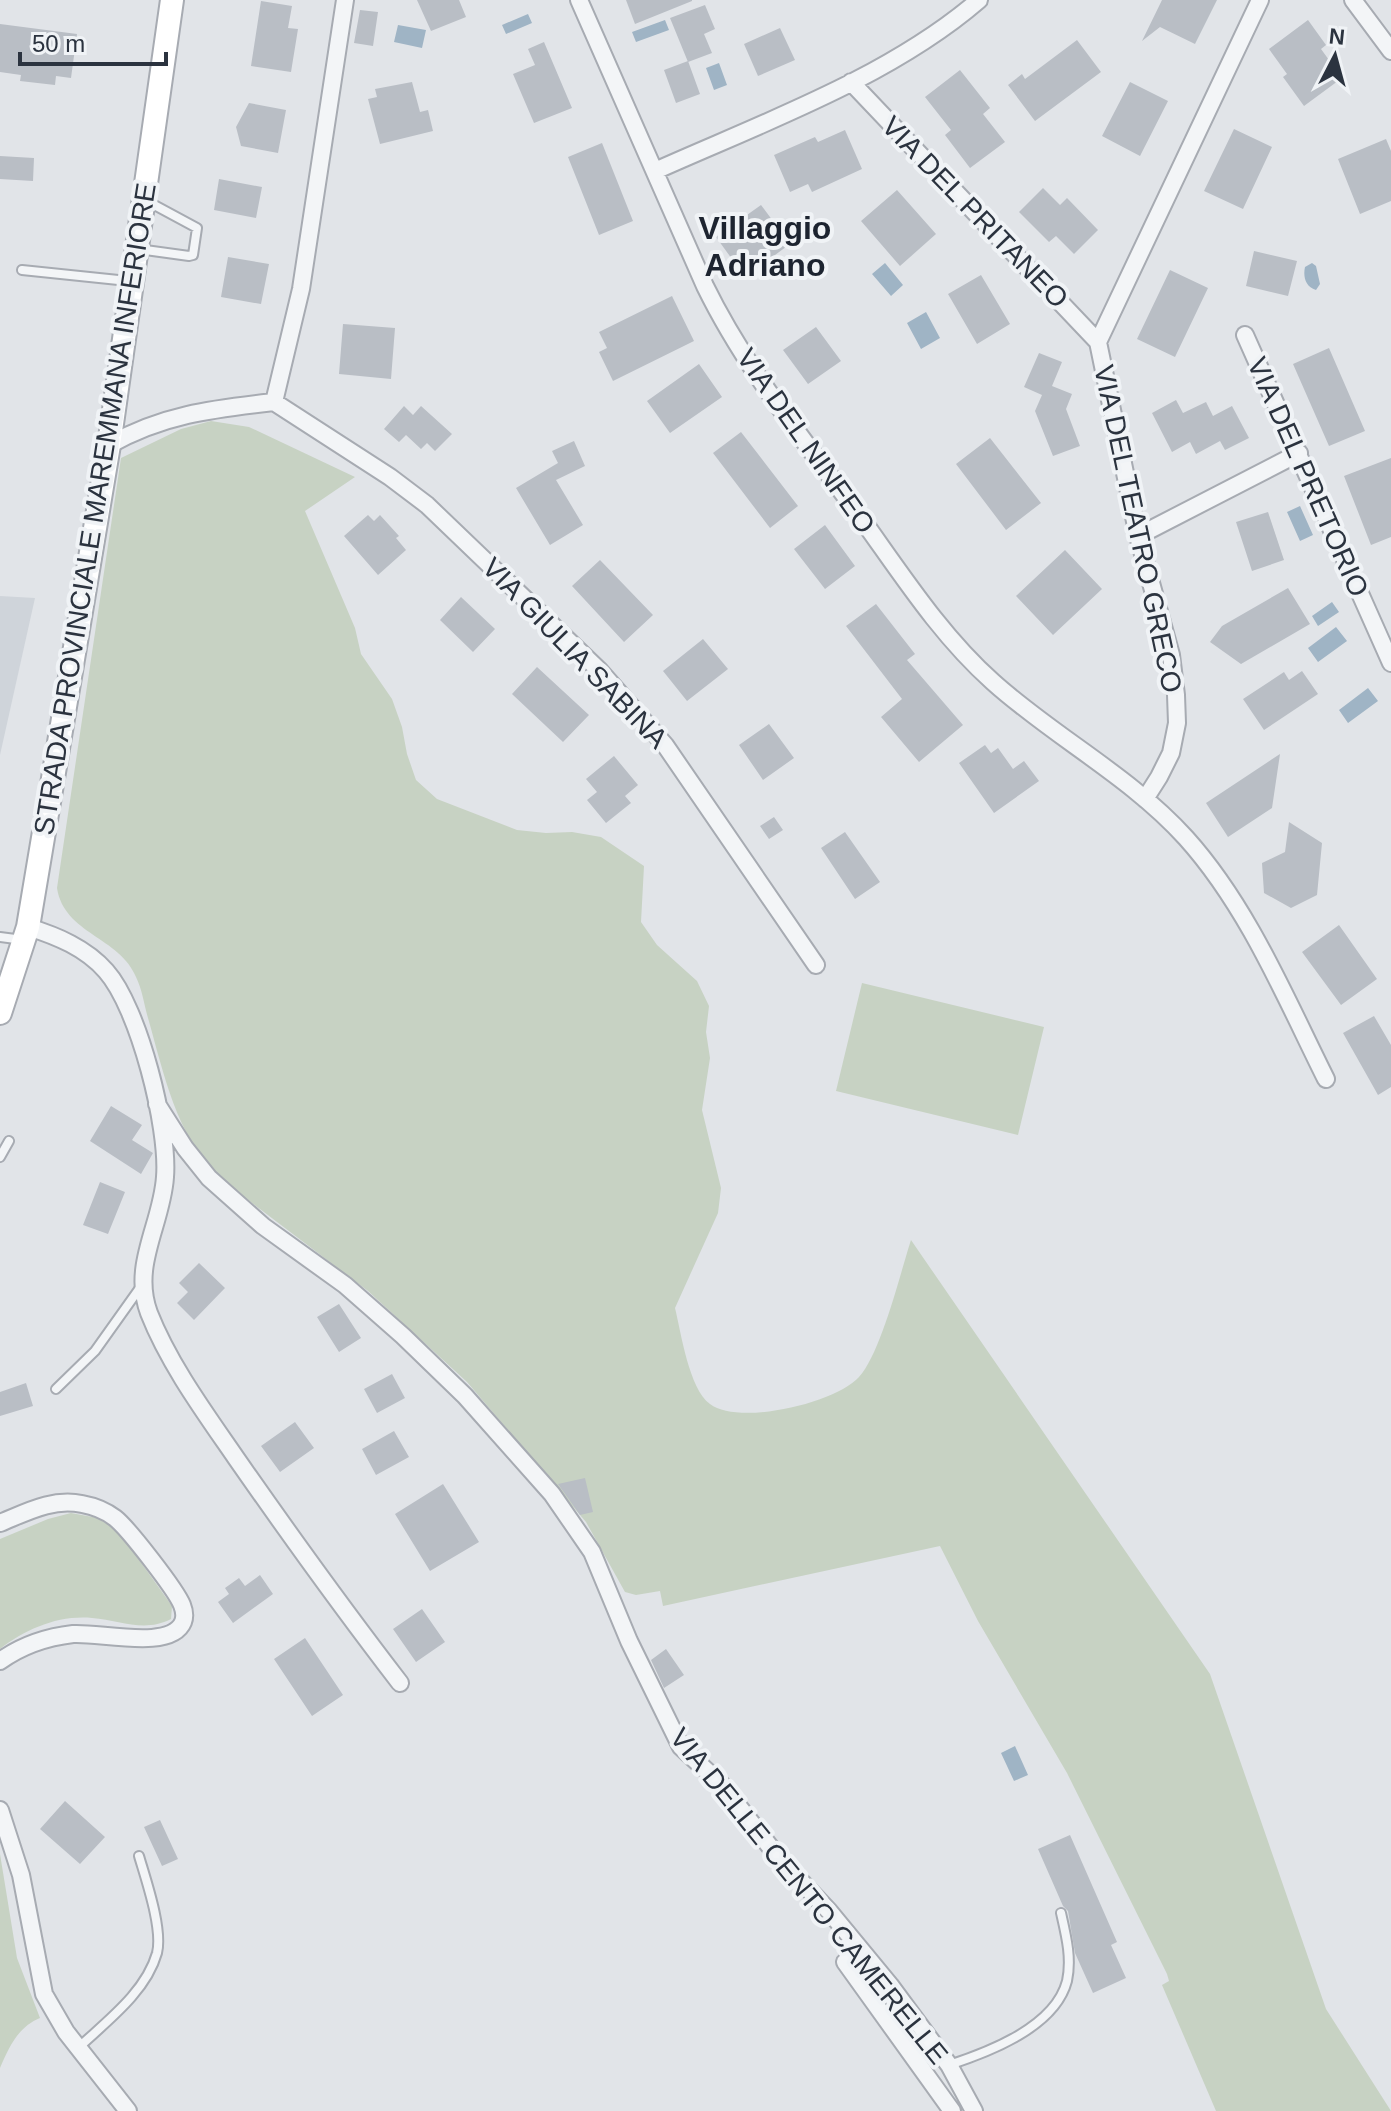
<svg xmlns="http://www.w3.org/2000/svg" width="1391" height="2111" font-family="Arial,sans-serif">
	<rect width="100%" height="100%" fill="#e1e4e8"/>
	<path fill="#cfd4da" d="M0 596 35 598 0 755Z"/>
	<path fill="#c7d2c3" d="M211 421 249 427 355 477 305 511 355 628 361 654 392 699 402 727 407 754 416 780 437 799 517 830 546 833 572 832 601 837 644 866 641 922 657 945 697 981 709 1006 706 1032 710 1058 702 1110 721 1188 718 1213 675 1308C681 1332 689 1389 710 1404 739 1426 836 1403 859 1377 881 1353 900 1274 911 1240L1210 1674 1326 2009 1391 2111H1216L1162 1985 1169 1981 1167 1974 1067 1773 978 1621 940 1546 663 1606 660 1591 636 1595 625 1592 586 1522 467 1382 368 1291 219 1178C176 1135 164 1074 148 1018 144 1004 142 989 136 977 120 937 64 934 57 888L121 458 181 429Z
		M862 983 1044 1027 1018 1135 836 1091Z
		M71 1513 98 1518 120 1533 172 1606 171 1619C144 1633 120 1620 92 1618 58 1615 26 1629 0 1649V1539L48 1519Z
		M0 1854 17 1958 40 2018C18 2027 9 2047 0 2068Z"/>
	<path fill="#9fb4c5" d="M528 14 532 23 506 34 502 25Z
		M665 20 669 30 636 42 632 32Z
		M398 25 426 30 422 48 394 42Z
		M719 63 727 85 714 90 706 68Z
		M885 263 903 285 891 296 872 274Z
		M1312 263 1316 266 1320 284 1316 290C1305 287 1303 276 1305 267Z
		M926 312 940 338 921 349 907 323Z
		M1300 506 1313 535 1300 541 1287 512Z
		M1332 602 1339 612 1318 626 1312 616Z
		M1336 627 1347 641 1318 662 1308 648Z
		M1368 688 1378 701 1348 723 1339 710Z
		M1015 1746 1028 1775 1014 1781 1001 1753Z"/>
	<path fill="#b9bec5" d="M417 0H459L466 17 431 31Z
		M626 0H692V1L635 24Z
		M1162 0H1217L1195 44 1160 27 1142 41Z
		M261 1 292 6 288 28 298 29 291 72 251 66Z
		M705 5 715 29 704 34 712 53 688 62 670 18Z
		M360 10 378 12 373 46 354 43Z
		M1308 20 1326 45 1321 49 1342 78 1304 106 1283 77 1287 74 1269 49Z
		M0 24 77 34 71 78 56 76 55 85 20 81 21 75 0 72Z
		M780 28 795 60 758 76 744 44Z
		M1077 40 1101 72 1035 121 1008 85 1022 74 1025 79Z
		M544 42 572 108 534 123 513 74 535 65 528 49Z
		M688 61 700 94 676 103 664 70Z
		M960 70 990 108 983 114 1005 142 970 168 945 135 951 130 925 97Z
		M412 82 420 112 428 110 433 131 380 144 368 99 377 97 375 89Z
		M1130 82 1168 101 1140 156 1102 136Z
		M249 103 286 110 278 153 241 146 236 127Z
		M1234 129 1272 147 1243 209 1204 191Z
		M845 130 862 169 812 192 808 184 790 192 774 155 815 137 818 142Z
		M1386 139 1391 151V201L1360 214 1338 159Z
		M602 143 633 221 599 235 568 157Z
		M0 156 34 158 33 181 0 179Z
		M219 179 262 187 256 218 214 210Z
		M1043 188 1060 205 1067 198 1098 230 1074 254 1056 236 1049 242 1019 212Z
		M897 190 936 234 900 266 861 221Z
		M761 205 790 244 745 277 716 237Z
		M1254 251 1297 261 1288 296 1246 286Z
		M228 257 269 264 261 304 221 297Z
		M1170 270 1208 288 1175 357 1137 339Z
		M981 275 1010 324 977 344 948 294Z
		M672 296 694 341 613 381 599 352 607 348 599 332Z
		M343 324 395 328 391 379 339 374Z
		M816 327 841 361 808 384 783 350Z
		M1329 348 1365 431 1329 446 1293 364Z
		M1039 353 1062 362 1052 386 1072 394 1066 409 1080 446 1053 456 1035 411 1042 395 1024 387Z
		M699 364 722 397 670 433 647 401Z
		M1176 400 1183 413 1206 402 1213 416 1232 406 1249 438 1225 450 1220 441 1196 454 1190 442 1172 452 1152 413Z
		M404 406 413 415 421 406 452 434 435 451 427 443 421 449 406 435 399 442 384 429Z
		M741 432 798 506 770 528 713 453Z
		M990 438 1041 503 1006 530 956 464Z
		M574 441 585 466 556 480 583 525 550 545 516 488 558 463 552 451Z
		M1391 458V537L1371 545 1344 476Z
		M1268 512 1284 560 1252 571 1236 522Z
		M368 515 374 521 380 515 399 536 396 538 406 550 378 575 344 536Z
		M825 525 855 566 825 589 794 549Z
		M1065 550 1102 589 1053 635 1016 596Z
		M600 560 653 615 624 642 572 586Z
		M1288 588 1310 624 1241 664 1210 642 1222 626Z
		M461 597 495 629 473 652 440 620Z
		M876 604 915 654 907 660 963 725 919 762 881 717 902 699 846 626Z
		M703 639 728 669 687 701 663 671Z
		M537 667 589 715 563 742 512 694Z
		M1302 671 1318 694 1264 730 1243 699 1284 672 1289 680Z
		M769 724 794 758 763 780 739 745Z
		M985 745 991 753 998 748 1013 769 1024 761 1039 781 994 813 959 763Z
		M1280 754 1272 808 1228 837 1206 803Z
		M614 756 638 785 625 796 631 803 606 823 587 800 597 792 586 779Z
		M774 817 783 830 769 839 760 826Z
		M1289 822 1322 843 1317 895 1291 908 1264 893 1262 863 1285 852Z
		M845 832 880 882 855 899 821 848Z
		M1339 925 1377 979 1341 1005 1302 952Z
		M1374 1016 1391 1045V1087L1378 1095 1343 1033Z
		M111 1106 142 1125 132 1140 153 1153 141 1174 90 1141Z
		M100 1182 125 1192 108 1234 83 1225Z
		M199 1263 225 1288 194 1320 177 1303 188 1292 179 1283Z
		M339 1304 361 1338 339 1352 317 1317Z
		M392 1374 405 1398 377 1413 364 1389Z
		M26 1383 33 1406 0 1416V1392Z
		M295 1422 314 1448 280 1472 261 1446Z
		M394 1431 409 1457 376 1475 362 1449Z
		M585 1478 593 1512 580 1515 558 1484Z
		M443 1484 479 1542 430 1571 395 1514Z
		M260 1575 273 1594 233 1623 218 1602 229 1594 225 1588 239 1578 245 1586Z
		M422 1609 445 1642 416 1662 393 1629Z
		M305 1638 343 1695 312 1716 274 1659Z
		M666 1649 684 1675 664 1688 651 1660Z
		M65 1801 105 1837 80 1864 40 1829Z
		M160 1820 178 1859 162 1866 144 1827Z
		M1070 1835 1117 1942 1111 1945 1126 1978 1093 1993 1075 1953 1068 1911 1063 1906 1038 1849Z"/>
	<g fill="none" stroke-linecap="round" stroke-linejoin="round">
		<defs>
			<path id="service" d="M138 249 189 256 193 255 197 228 145 200
				M22 270 128 281
				M0 937 23 940
				M0 1157 9 1141
				M56 1389 95 1351 142 1285
				M78 2048C107 2021 146 1992 157 1953 163 1929 146 1880 139 1856
				M949 2065C989 2052 1055 2027 1067 1981 1072 1958 1066 1935 1061 1913"/>
			<path id="minor" d="M579 0 705 286C744 366 801 436 853 507 897 567 937 632 993 682 1054 737 1130 776 1186 838 1248 907 1285 997 1326 1079
				M1353 0 1391 51
				M851 82 1098 342
				M655 171C762 123 890 77 979 0
				M1245 335 1391 663
				M274 402 390 477 427 505 600 671 665 745 816 965
				M274 402 301 289 345 0
				M109 445C164 414 213 409 274 402
				M1138 536 1299 453
				M1145 799 1159 777 1171 753 1177 723 1176 695 1171 655 1138 536 1098 342 1260 0
				M28 927C57 936 86 948 106 971 139 1008 169 1128 165 1177 162 1224 131 1265 149 1313 169 1364 205 1413 236 1458 289 1534 343 1609 400 1683
				M157 1104 185 1148 209 1178 263 1226 345 1285 403 1336 465 1396 552 1494 592 1552 629 1641 681 1747 721 1784 778 1857 829 1911 890 1985 949 2065 974 2111
				M0 1523C27 1512 52 1498 82 1504 93 1506 106 1511 115 1518 128 1528 176 1590 182 1605 184 1610 185 1617 183 1622 171 1651 100 1632 73 1634 47 1637 21 1646 0 1661
				M0 1810 21 1875 44 1994 66 2032 128 2111
				M845 1962 952 2111"/>
			<path id="secondary" d="M0 1013 28 927 109 445 172 0"/>
		</defs>
		<use href="#service" stroke="#a7abb2" stroke-width="12"/>
		<use href="#minor" stroke="#a7abb2" stroke-width="20"/>
		<use href="#secondary" stroke="#a7abb2" stroke-width="26"/>
		<use href="#service" stroke="#f3f5f7" stroke-width="8"/>
		<use href="#minor" stroke="#f3f5f7" stroke-width="16"/>
		<use href="#secondary" stroke="#fff" stroke-width="22"/>
	</g>
	<g text-anchor="middle" dominant-baseline="central" stroke-width="8" stroke-linejoin="round" paint-order="stroke">
		<g font-size="28" fill="#2b333f" stroke="#f0f3f6">
			<text transform="translate(975 212) rotate(46)">VIA DEL PRITANEO</text>
			<text transform="translate(806 441) rotate(55)">VIA DEL NINFEO</text>
			<text transform="translate(1308 477) rotate(66)">VIA DEL PRETORIO</text>
			<text transform="translate(95 509) rotate(-81)">STRADA PROVINCIALE MAREMMANA INFERIORE</text>
			<text transform="translate(1138 529) rotate(78)">VIA DEL TEATRO GRECO</text>
			<text transform="translate(575 653) rotate(46)">VIA GIULIA SABINA</text>
			<text transform="translate(809 1896) rotate(51)">VIA DELLE CENTO CAMERELLE</text>
		</g>
		<g font-size="32" font-weight="bold" fill="#1d2430" stroke="#f0f3f6">
			<text x="765" y="228">Villaggio<tspan x="765" dy="37">Adriano</tspan></text>
		</g>
	</g>
	<g transform="translate(1335 56) rotate(6)" stroke="#f0f3f6" stroke-width="6" paint-order="stroke">
	<path d="M0-6L14 30L0 20L-14 30Z" fill="#2b333f"/>
	<text y="-12" font-size="22" font-weight="bold" text-anchor="middle" fill="#2b333f">N</text>
	</g>
	<path d="M20 52v12h146v-12" fill="none" stroke="#2b333f" stroke-width="4"/>
	<text x="32" y="52" font-size="24" fill="#2b333f" stroke="#f0f3f6" stroke-width="6" paint-order="stroke">50 m</text>
</svg>
